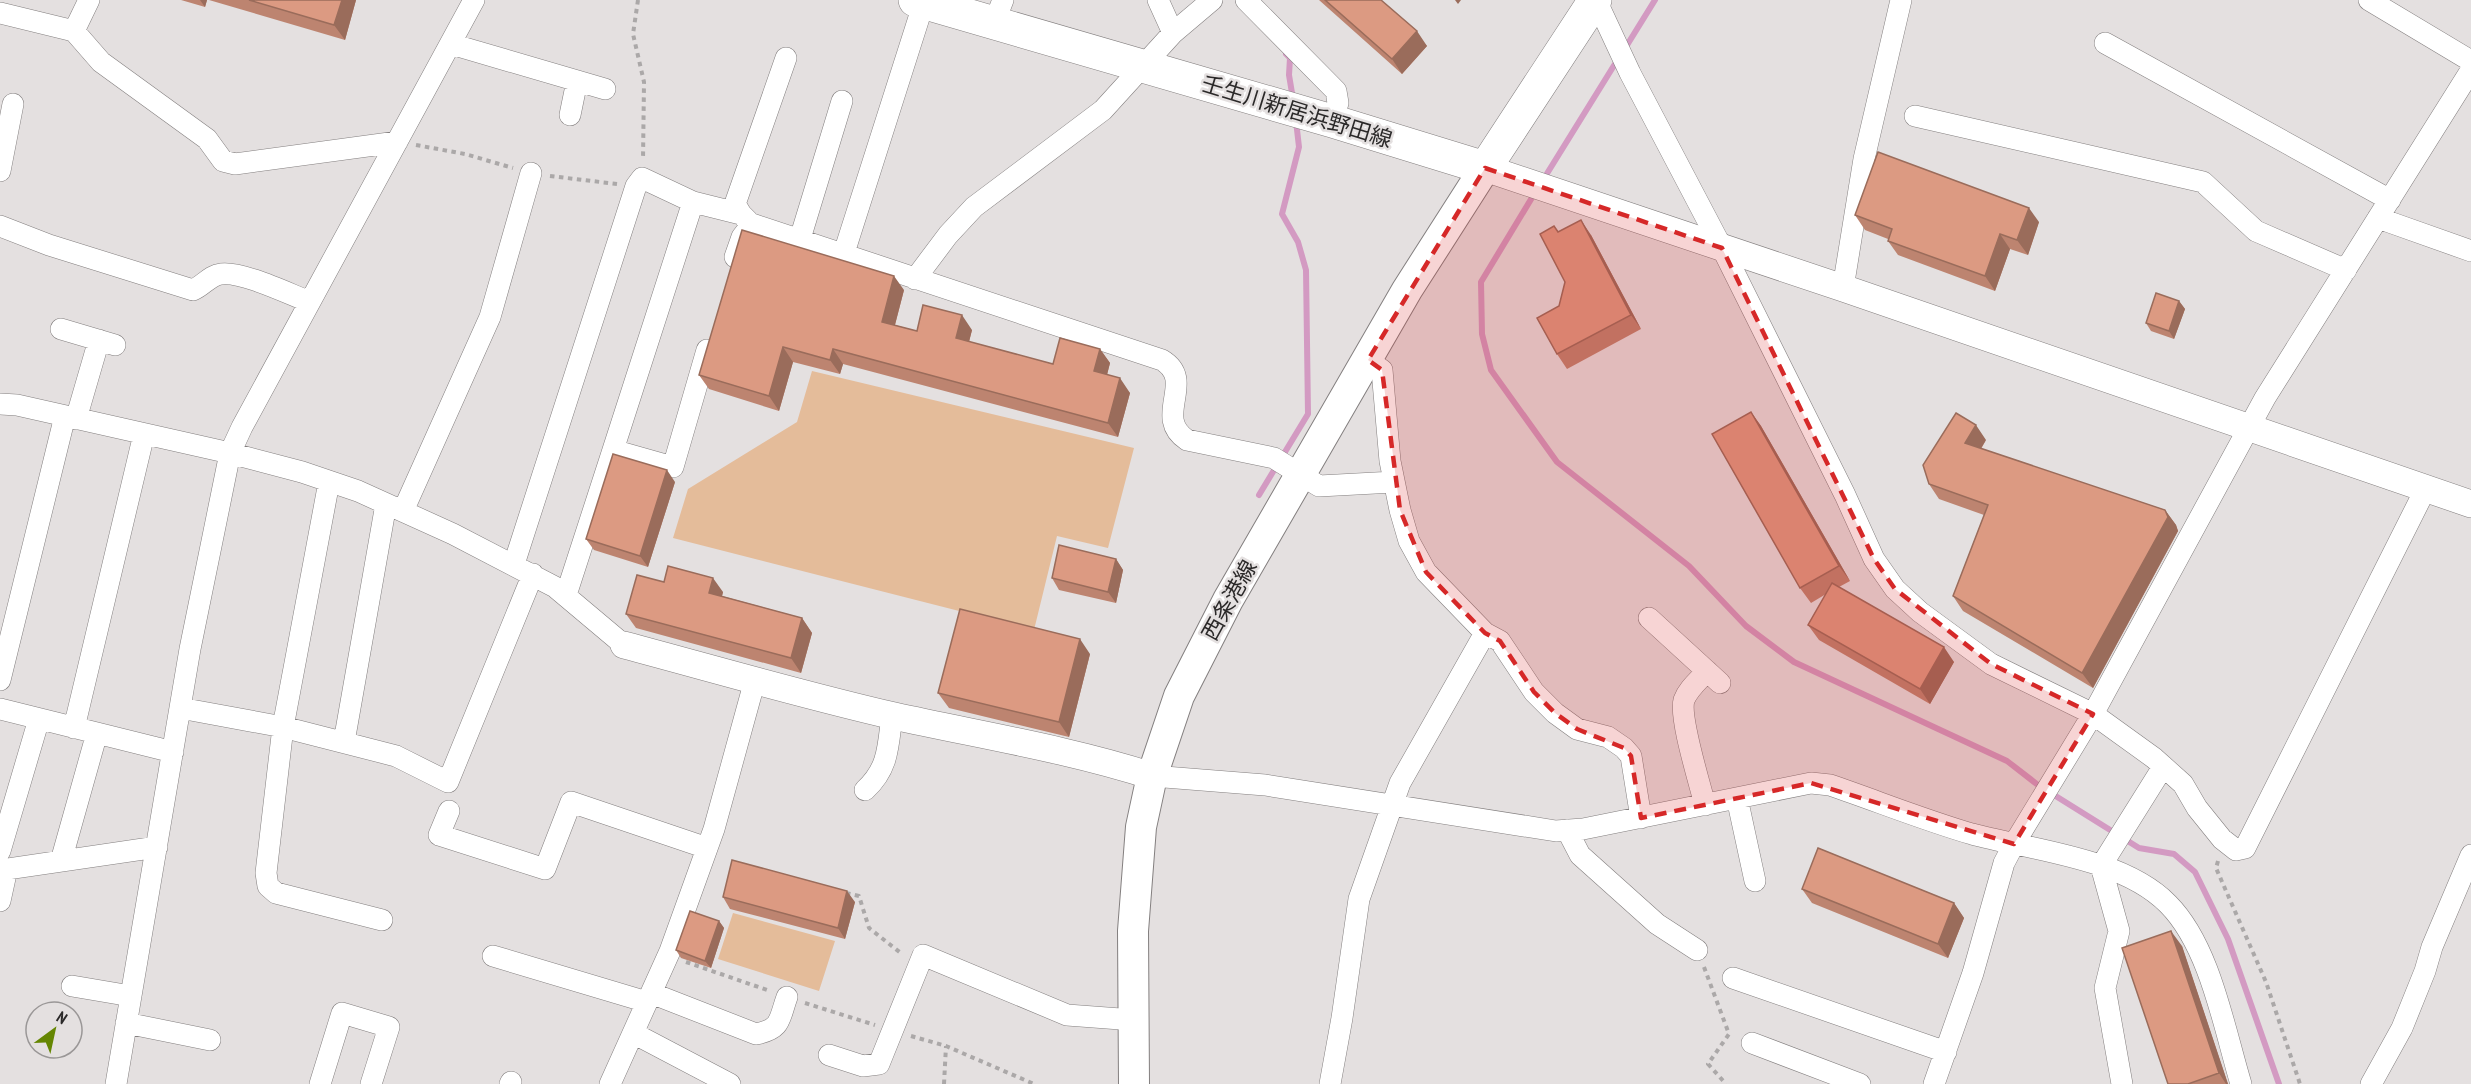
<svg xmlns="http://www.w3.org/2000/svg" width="2471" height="1084" font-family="'PT Sans Narrow','Noto Sans JP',sans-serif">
	<rect width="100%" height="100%" fill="#e4e0e0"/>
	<path fill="#e4bc9a" d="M812 371 1134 448 1108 548 1057 536 1034 630 673 538 688 489 797 422Z
		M733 913 835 941 819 991 718 959Z"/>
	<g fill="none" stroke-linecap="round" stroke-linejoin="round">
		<path stroke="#d39ac2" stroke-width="6" d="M1624 50 1655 0
			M1286 54 1290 58 1289 75 1293 99
			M1543 180 1618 59
			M1536 191 1481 282 1482 334 1491 370 1557 462 1689 566 1746 626 1794 662 2007 761 2038 785 2139 848 2174 854 2195 872 2228 939 2279 1084
			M1259 495 1308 414 1306 270 1298 242 1282 214 1299 147 1296 121"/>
		<defs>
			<path id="minor" d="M1158 0 1173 33
				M1246 0 1336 91 1338 103 1332 121
				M1596 0 1630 73 1722 248 1845 495 1874 559 1895 589 1920 612 1991 664 2093 714 2154 758 2183 784 2197 808 2222 839 2236 850 2245 848 2426 488
				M2369 0 2471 61
				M0 13 74 31 101 62 207 139 223 161 235 164 397 142
				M994 23 1003 0
				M74 31 89 0
				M2105 43 2390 200
				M451 44 605 89
				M570 115 577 81
				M1915 116 2203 182 2256 231 2346 270
				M0 171 13 104
				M2378 218 2471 251
				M748 221 741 214 735 204 786 58
				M0 226 49 245 193 290C203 286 210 275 221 274 242 271 289 294 310 302
				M799 242 842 101
				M843 256 924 2
				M735 257 742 237 752 224 1162 360C1197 381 1152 417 1187 440L1274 458 1319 486 1394 482
				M915 279 948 235 974 207 1103 110 1173 33 1212 0
				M1843 288 1864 159 1901 0
				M61 329 115 345
				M1368 360 1382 370 1390 461 1400 510 1409 541 1426 572 1485 633 1500 641 1534 692 1555 713 1577 729 1608 737 1624 748 1631 756 1641 818
				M0 404 17 405 230 453 302 472 358 491 453 534 555 587 624 645
				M76 419 99 340
				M613 450 693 202
				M329 482 283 727 266 873 268 886 276 893 382 920
				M403 511 490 317 531 173
				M514 564 636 186 642 178 693 202 741 214
				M566 595 613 450 673 467 707 350
				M1649 618 1720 683
				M0 680 65 416
				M180 708 283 727 396 756 448 782 533 574
				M0 709 173 752
				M74 728 144 434
				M344 742 386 504
				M1152 776 1265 785 1556 831 1583 829 1811 783 1830 785C1877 801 1924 820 1972 834 2032 850 2123 858 2168 904 2210 946 2224 1028 2241 1084
				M865 790C889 768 888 746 892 715
				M1737 798 1755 881
				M1705 805C1700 784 1679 718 1684 700 1688 689 1699 680 1707 671
				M449 811 439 835 545 869 571 802 707 848
				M1567 830 1580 855 1657 924 1697 950
				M0 851 39 719
				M61 861 97 733
				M0 870 157 847
				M0 901 7 869
				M493 956 647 1002
				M1733 978 1946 1052
				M72 986 131 996
				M651 993 756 1034C782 1029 779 1019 787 997
				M126 1023 210 1040
				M633 1033 730 1084
				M1752 1043 1860 1084
				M829 1055 863 1066 879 1064 923 955 1067 1015 1134 1020
				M116 1084 190 649 230 453 242 427 474 0
				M320 1084 342 1013 389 1027 371 1084
				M510 1084 511 1082
				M610 1084 670 951 714 829 755 680
				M1330 1084 1342 1018 1359 899 1400 783 1485 633
				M1934 1084 1973 973 2004 863 2014 844 2093 714 2265 398 2471 70
				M2122 1084 2105 988 2119 931 2101 866 2163 767
				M2371 1084 2402 1028 2425 971 2432 947 2471 855"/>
			<path id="tertiary" d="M1485 168 1843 288 2471 504
				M624 645C714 669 803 695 894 716 980 735 1068 749 1152 776"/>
			<path id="secondary" d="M1134 1084 1133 931 1141 827 1152 776 1179 696 1228 600 1407 290 1485 168"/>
			<path id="primary" d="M915 0 1332 121 1485 168 1595 0"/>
		</defs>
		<use href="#minor" stroke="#837f7f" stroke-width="22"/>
		<use href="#tertiary" stroke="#837f7f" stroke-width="28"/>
		<use href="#secondary" stroke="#837f7f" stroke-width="32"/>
		<use href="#primary" stroke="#837f7f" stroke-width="34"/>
		<path stroke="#aba8a8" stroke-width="4" stroke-dasharray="4.5 4.5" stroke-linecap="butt" d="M638 0 633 34 644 82 643 160
			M416 145 465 154 513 168
			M550 176 617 184
			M2218 861 2216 868 2266 982 2300 1084
			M846 893 859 896 869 928 902 954
			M686 962 770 991
			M1704 967 1729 1034 1708 1064 1726 1084
			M805 1003 875 1025
			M911 1036 946 1046 1034 1084
			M944 1084 946 1046"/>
		<use href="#minor" stroke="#fff" stroke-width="21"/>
		<use href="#tertiary" stroke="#fff" stroke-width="27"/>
		<use href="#secondary" stroke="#fff" stroke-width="30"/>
		<use href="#primary" stroke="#fff" stroke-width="33"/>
	</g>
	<path fill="#bd8470" d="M181 0H207L205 7Z
		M209 0H356L345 40Z
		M1319 0H1381L1427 46 1402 74Z
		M1855 215 2039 222 2028 255 2010 249 1995 291 1898 255 1888 241V239L1865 230Z
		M1554 226 1559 232 1591 235 1641 329 1567 369 1557 354 1559 306 1565 282Z
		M904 290 895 325 917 331 972 330 969 342 1053 364 1100 349 1110 363 1107 375 1130 393 1118 437 843 364 840 374 793 362 779 411 709 389 699 375Z
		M2179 301 2185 309 2174 339 2151 331 2146 323Z
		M1751 412 1761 426 1850 581 1839 587 1954 662 1930 704 1819 640 1808 625 1826 594 1811 603 1800 588Z
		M1986 440 1981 449 2165 510 2176 525 2178 531 2093 688 1963 611 1953 596 1984 515 1939 499 1929 484Z
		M675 482 648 567 594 550 586 539Z
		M1116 559 1123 570 1116 603 1059 590 1052 578Z
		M664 582 723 592 722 596 802 618 812 633 801 673 636 628 626 614Z
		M1090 654 1069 737 949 708 938 693Z
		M1802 889 1954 903 1964 918 1948 958 1812 903Z
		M723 897 855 902 845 939 730 909Z
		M719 921 724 928 711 968 681 958 676 950Z
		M2182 946 2228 1084H2168Z"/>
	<path fill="#9a6c5b" d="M200 0H207L205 7Z
		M342 0H356L345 40 334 25Z
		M1455 0H1461L1458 4Z
		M1417 31 1427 46 1402 74 1392 59Z
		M2029 208 2039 222 2028 255 2017 240Z
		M1581 220 1591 235 1641 329 1631 315Z
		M2000 234 2010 249 1995 291 1985 276Z
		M894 276 904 290 892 336 882 322Z
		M2179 301 2185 309 2174 339 2169 331Z
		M962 315 972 330 966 353 956 338Z
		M783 347 793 362 779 411 769 396Z
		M833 349 843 364 840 374 830 360Z
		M1100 349 1110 363 1104 386 1094 371Z
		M1120 378 1130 393 1118 437 1108 423Z
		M1751 412 1761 426 1850 581 1839 566Z
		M1976 425 1986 440 1975 458 1965 443Z
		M667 470 675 482 648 567 640 556Z
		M2165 510 2176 525 2178 531 2093 688 2082 673Z
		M1116 559 1123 570 1116 603 1108 592Z
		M713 578 723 592 719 608 709 593Z
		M802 618 812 633 801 673 791 658Z
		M1080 639 1090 654 1069 737 1059 722Z
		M1944 647 1954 662 1930 704 1920 689Z
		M847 891 855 902 845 939 838 928Z
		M1954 903 1964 918 1948 958 1938 944Z
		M719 921 724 928 711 968 705 961Z
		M2171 931 2182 946 2228 1084H2226L2219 1073Z"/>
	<path fill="#dc9a82" stroke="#9a6c5b" stroke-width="1.5" d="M249 0H342L334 25Z
		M1325 0H1381L1417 31 1392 59Z
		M1878 152 2029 208 2017 240 2000 234 1985 276 1888 241 1892 229 1855 215Z
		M1581 220 1631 315 1557 354 1537 318 1559 306 1565 282 1540 234 1554 226 1558 232Z
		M742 230 894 276 882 322 917 331 923 305 962 315 956 338 1053 364 1060 338 1100 349 1094 371 1120 378 1108 423 833 349 830 360 783 347 769 396 699 375Z
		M2156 293 2179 301 2169 331 2146 323Z
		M1751 412 1839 566 1800 588 1712 434Z
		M1956 413 1976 425 1965 443 2165 510 2168 517 2082 673 1953 596 1988 505 1929 484 1923 465Z
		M613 454 667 470 640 556 586 539Z
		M1059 545 1116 559 1108 592 1052 578Z
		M668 566 713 578 709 593 802 618 791 658 626 614 637 575 664 582Z
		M1832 583 1944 647 1920 689 1808 625Z
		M960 609 1080 639 1059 722 938 693Z
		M1818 848 1954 903 1938 944 1802 889Z
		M732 860 847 891 838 928 723 897Z
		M690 911 719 921 705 961 676 950Z
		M2171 931 2219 1073 2188 1084H2168L2122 948Z"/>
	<path fill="#d62828" fill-opacity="0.2" stroke="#d62828" stroke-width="4.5" stroke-dasharray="12 8" stroke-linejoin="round" d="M1485 168 1722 248 1874 559 1895 589 1991 664 2093 714 2014 844 1811 783 1641 818 1631 756 1624 748 1577 729 1555 713 1534 692 1500 641 1485 633 1426 572 1400 510 1382 370 1368 360Z"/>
	<g text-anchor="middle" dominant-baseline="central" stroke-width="5" stroke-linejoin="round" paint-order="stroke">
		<g font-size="22" fill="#2b2929" stroke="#e4e0e0">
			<text transform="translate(1297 111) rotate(17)">壬生川新居浜野田線</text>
			<text transform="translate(1229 600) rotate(-61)">西条港線</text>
		</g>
	</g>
	<g transform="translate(54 1030) rotate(33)"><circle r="28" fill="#e4e0e0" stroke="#9a9797" stroke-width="1.5"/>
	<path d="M0-4.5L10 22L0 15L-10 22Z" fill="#658602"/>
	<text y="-9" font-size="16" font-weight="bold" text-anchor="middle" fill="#2b2929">N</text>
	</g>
</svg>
